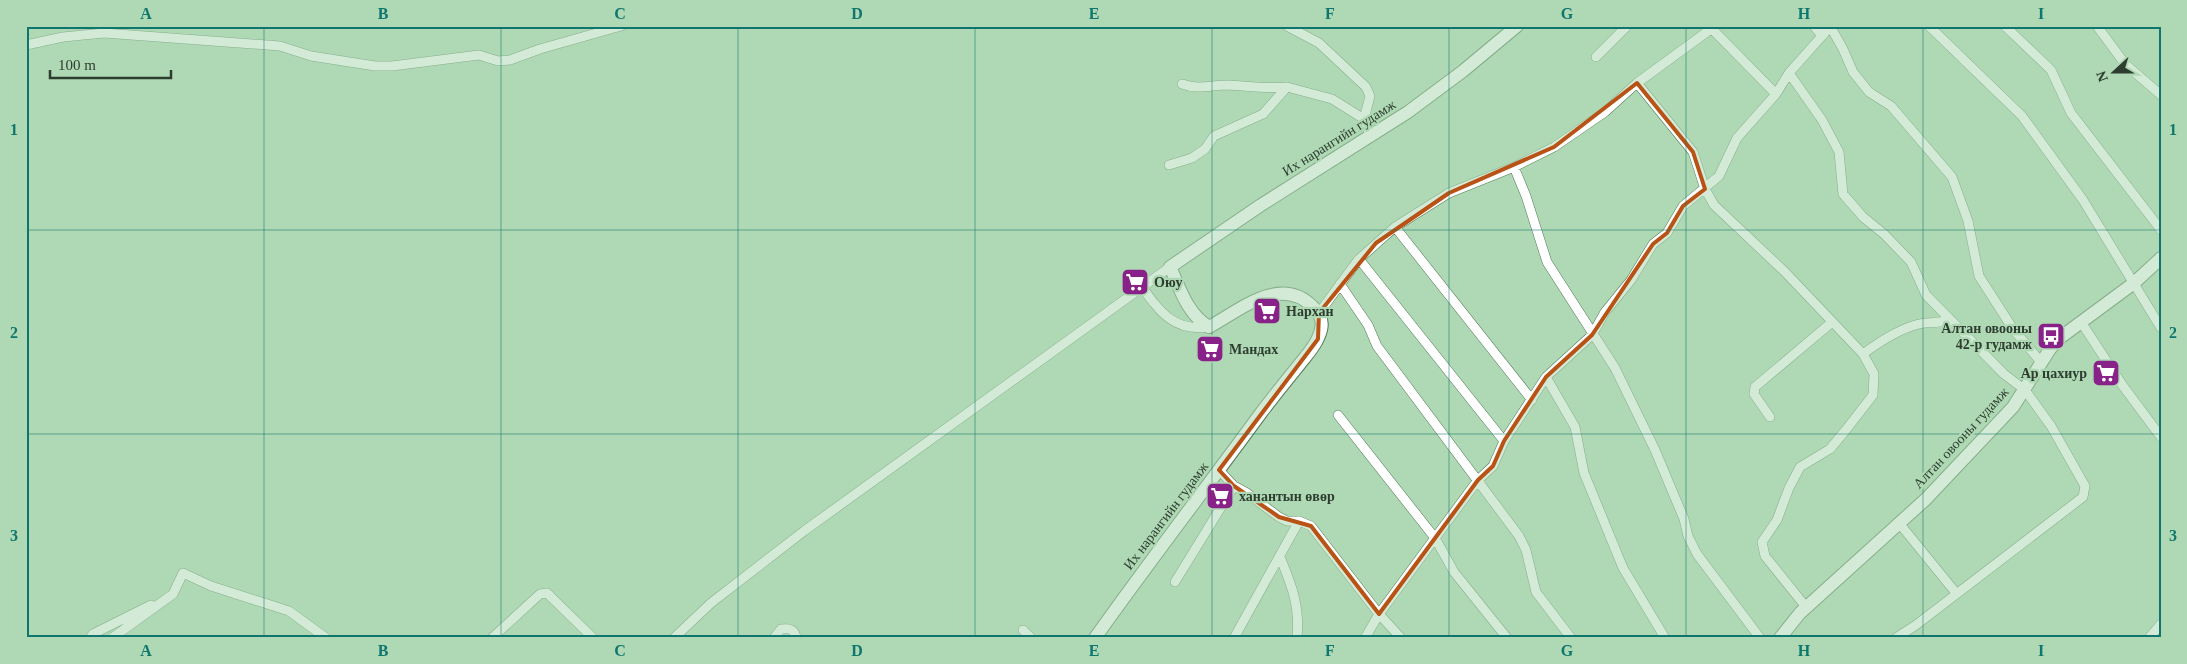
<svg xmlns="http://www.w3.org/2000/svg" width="2187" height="664" font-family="'Times New Roman',serif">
	<rect width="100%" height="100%" fill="#afd9b4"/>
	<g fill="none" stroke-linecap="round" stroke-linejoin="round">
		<defs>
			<path id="street" d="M1287 26 1319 43 1366 87 1370 96 1364 119
				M1814 26 1822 36
				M1830 26 1843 49 1853 72 1869 92 1891 106 1952 177 1968 221 1979 276 2013 329 2041 362
				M1929 26 2022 116 2083 200 2161 328
				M2005 26 2051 70 2071 113 2161 230
				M2097 26 2125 64 2161 95
				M1830 27 1789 73 1822 120 1839 152 1843 194 1863 217 1884 234 1911 262 1926 295 2004 374 2025 390 2051 426 2085 486 2083 497 1916 625 1896 638
				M1712 29 1776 94
				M26 45 63 37 104 33 280 46 311 56 375 66H392L479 55 498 61 510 60 540 49 621 26
				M1596 57 1627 26
				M1637 83 1693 152 1705 189 1714 205 1785 272 1863 354 1874 374 1873 395 1845 431 1830 449 1800 467 1789 488 1777 520 1762 542 1765 556 1806 607
				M1182 84C1197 90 1212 85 1228 85 1248 86 1267 89 1287 87
				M1169 165 1192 158 1205 149 1214 136 1263 114 1287 87 1332 99 1364 119 1371 137
				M1514 167 1526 196 1547 262 1615 368 1655 450 1684 519 1688 536 1697 554 1760 638
				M1395 227 1532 400
				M1359 259 1504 441
				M1340 284 1368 325 1377 346 1519 536 1526 550 1536 592 1571 638
				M1142 287C1160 312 1174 332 1209 327
				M1319 313 1359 259 1395 227 1449 193 1514 167 1554 147 1605 112 1637 83 1715 26
				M2081 322 2123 386 2161 437
				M1863 354C1879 342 1899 329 1919 324 1930 321 1936 325 1950 319
				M1546 377 1575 427 1584 473 1623 568 1665 638
				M1338 415 1435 538 1454 572 1507 638
				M1770 417 1754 394 1755 387 1831 323
				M1219 470 1234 486 1247 493 1279 517 1287 521H1299L1311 526 1379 614 1401 638
				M1899 523 1956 593
				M1280 557C1292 586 1300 606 1297 638
				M1175 582 1234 486
				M1023 630 1031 638
				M90 638 93 634 151 605
				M112 638 173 594 183 573 211 586 289 611 326 638
				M492 638 540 594 547 593 593 638
				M674 638 711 603 804 531 1170 267
				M774 638 781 629C789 628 795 629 796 638
				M1234 638 1299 521
				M1365 638 1379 614 1435 538 1478 480 1493 466 1504 441 1546 377 1592 335 1605 312 1631 280 1653 244 1667 233 1683 206 1719 176 1737 138 1776 94 1789 73
				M2149 638 2161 624"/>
			<path id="secondary" d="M1095 638C1149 562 1206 488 1261 413 1273 397 1286 381 1299 365 1305 357 1314 348 1318 338 1324 326 1323 316 1313 307 1281 274 1240 310 1209 327 1187 314 1180 288 1170 267L1261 205 1408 112 1463 71 1517 26
				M1780 638 1800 613 1926 499 1978 444 2013 407 2050 349 2061 337 2134 283 2161 258"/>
		</defs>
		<use href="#street" stroke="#547a59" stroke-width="10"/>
		<use href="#secondary" stroke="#547a59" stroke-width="14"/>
		<use href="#street" stroke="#fff" stroke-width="9"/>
		<use href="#secondary" stroke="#fff" stroke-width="12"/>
	</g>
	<path d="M0 0H2187V664H0ZM1637 83 1693 152 1705 189 1683 206 1667 233 1653 244 1592 335 1546 377 1504 441 1493 466 1478 480 1379 614 1311 526 1279 517 1234 486 1219 470 1318 339 1319 313 1376 243 1449 193 1554 147Z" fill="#afd9b4" fill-opacity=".55" fill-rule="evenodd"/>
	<path fill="none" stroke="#b95215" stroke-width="4" stroke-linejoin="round" d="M1637 83 1693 152 1705 189 1683 206 1667 233 1653 244 1592 335 1546 377 1504 441 1493 466 1478 480 1379 614 1311 526 1279 517 1234 486 1219 470 1318 339 1319 313 1376 243 1449 193 1554 147Z"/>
	<path fill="none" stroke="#0f766e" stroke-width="1" stroke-opacity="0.55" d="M264 26V638M501 26V638M738 26V638M975 26V638M1212 26V638M1449 26V638M1686 26V638M1923 26V638M26 230H2161M26 434H2161"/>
	<defs>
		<symbol id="supermarket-square" viewBox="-11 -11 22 22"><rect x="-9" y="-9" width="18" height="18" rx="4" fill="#882188" stroke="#afd9b4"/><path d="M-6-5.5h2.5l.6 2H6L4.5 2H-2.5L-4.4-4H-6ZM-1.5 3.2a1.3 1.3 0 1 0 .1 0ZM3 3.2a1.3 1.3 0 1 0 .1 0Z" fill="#fff"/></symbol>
		<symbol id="bus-square" viewBox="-11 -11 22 22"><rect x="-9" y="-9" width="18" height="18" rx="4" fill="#882188" stroke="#afd9b4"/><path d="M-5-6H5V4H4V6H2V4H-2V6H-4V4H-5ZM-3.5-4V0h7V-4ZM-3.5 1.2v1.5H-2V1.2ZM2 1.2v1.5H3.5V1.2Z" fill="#fff"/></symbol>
	</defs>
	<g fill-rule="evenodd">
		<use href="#supermarket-square" x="1119" y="266" width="32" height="32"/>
		<use href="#supermarket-square" x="1251" y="295" width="32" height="32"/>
		<use href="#bus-square" x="2035" y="320" width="32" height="32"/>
		<use href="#supermarket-square" x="1194" y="333" width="32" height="32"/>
		<use href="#supermarket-square" x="2090" y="357" width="32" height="32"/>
		<use href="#supermarket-square" x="1204" y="480" width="32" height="32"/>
	</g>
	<g text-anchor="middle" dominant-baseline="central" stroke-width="4.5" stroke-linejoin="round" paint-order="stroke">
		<g font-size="14" fill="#2d3d2f" stroke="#afd9b4">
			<text transform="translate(1339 138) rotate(-32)">Их нарангийн гудамж</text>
			<text transform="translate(1961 438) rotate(-47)">Алтан овооны гудамж</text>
			<text transform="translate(1166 516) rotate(-53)">Их нарангийн гудамж</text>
		</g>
		<g font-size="14" font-weight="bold" fill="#2d3d2f" stroke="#afd9b4" text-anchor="start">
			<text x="1154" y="282">Оюу</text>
			<text x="1286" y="311">Нархан</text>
			<text x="2032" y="328" text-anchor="end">Алтан овооны<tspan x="2032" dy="16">42-р гудамж</tspan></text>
			<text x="1229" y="349">Мандах</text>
			<text x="2087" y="373" text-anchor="end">Ар цахиур</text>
			<text x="1239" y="496">ханантын өвөр</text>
		</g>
	</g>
	<rect width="2187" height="664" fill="none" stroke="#afd9b4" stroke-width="55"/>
	<g transform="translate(2114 72) rotate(249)" stroke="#afd9b4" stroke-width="4" paint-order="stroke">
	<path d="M0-4L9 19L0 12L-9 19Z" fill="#2d3d2f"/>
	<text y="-8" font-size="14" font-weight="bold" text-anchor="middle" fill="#2d3d2f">N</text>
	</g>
	<path d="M50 70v8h121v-8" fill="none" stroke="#2d3d2f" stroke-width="2.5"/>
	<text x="58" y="70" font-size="15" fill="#2d3d2f" stroke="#afd9b4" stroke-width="4" paint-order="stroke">100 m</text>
	<rect x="28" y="28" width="2132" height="608" fill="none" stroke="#0f766e" stroke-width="2"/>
	<g font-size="16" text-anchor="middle" font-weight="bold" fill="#0f766e">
		<text x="146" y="19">A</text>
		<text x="383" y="19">B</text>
		<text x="620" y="19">C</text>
		<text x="857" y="19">D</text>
		<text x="1094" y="19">E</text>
		<text x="1330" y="19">F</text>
		<text x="1567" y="19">G</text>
		<text x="1804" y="19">H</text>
		<text x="2041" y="19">I</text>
		<text x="14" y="135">1</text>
		<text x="2173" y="135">1</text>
		<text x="14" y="338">2</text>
		<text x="2173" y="338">2</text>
		<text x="14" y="541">3</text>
		<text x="2173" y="541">3</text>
		<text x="146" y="656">A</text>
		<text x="383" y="656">B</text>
		<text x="620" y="656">C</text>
		<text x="857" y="656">D</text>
		<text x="1094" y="656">E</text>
		<text x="1330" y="656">F</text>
		<text x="1567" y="656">G</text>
		<text x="1804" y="656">H</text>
		<text x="2041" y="656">I</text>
	</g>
</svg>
